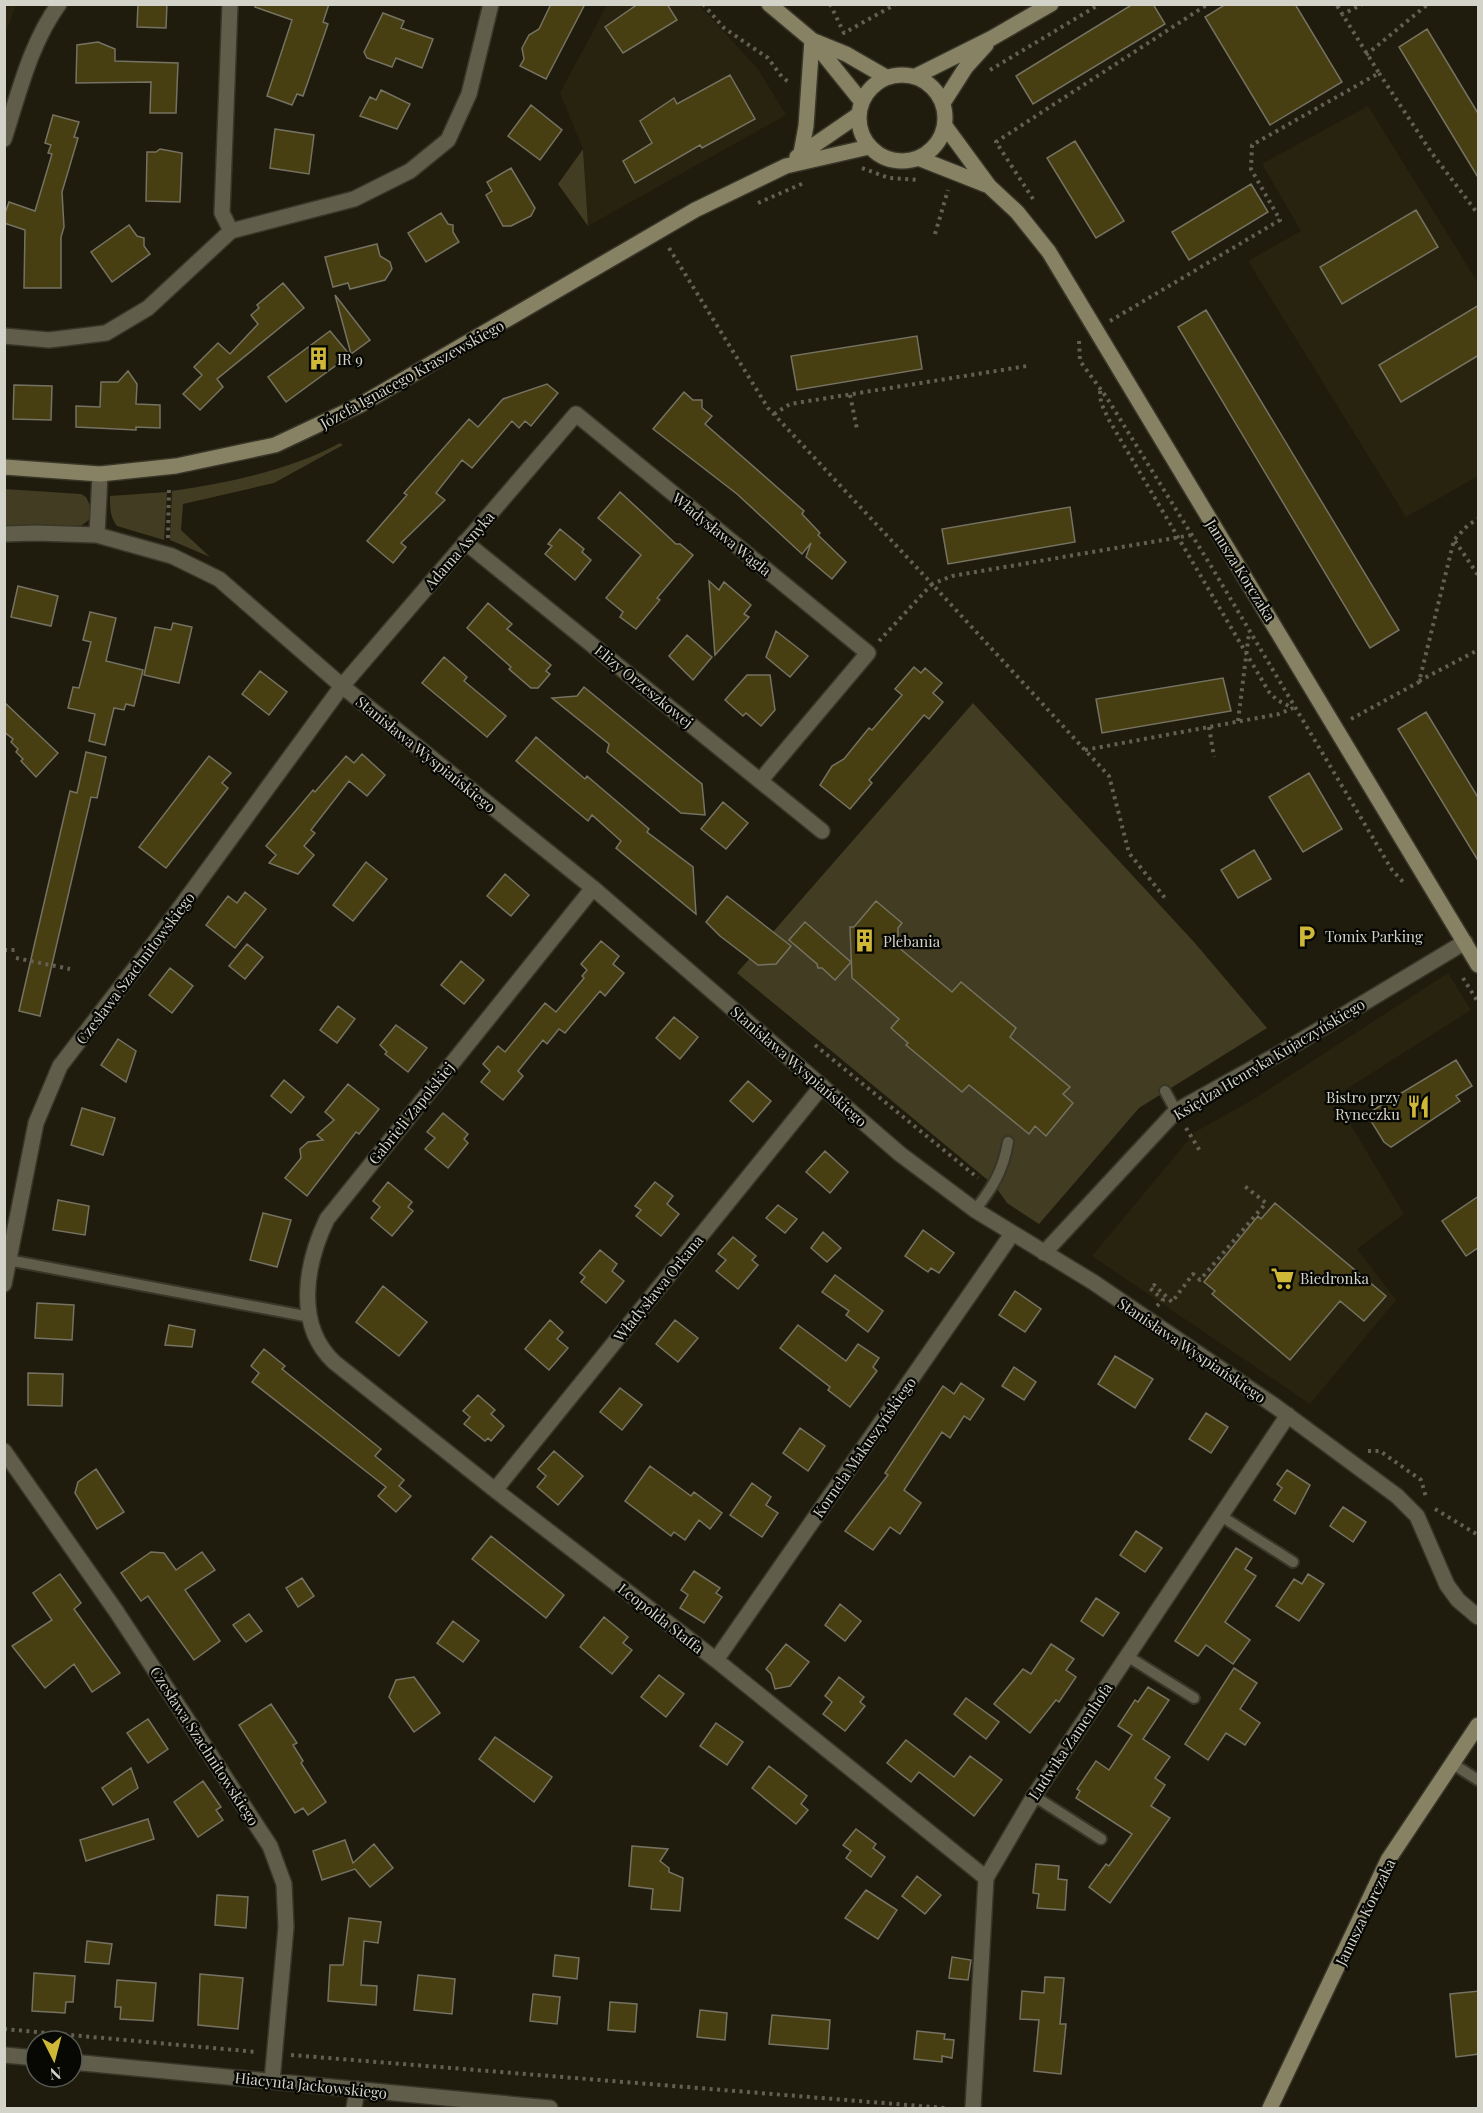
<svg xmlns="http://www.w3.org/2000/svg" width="1483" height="2113" font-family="'Playfair Display',serif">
	<rect width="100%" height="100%" fill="#1f1c0e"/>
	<path fill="#27230f" d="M5 4 16 5 5 34 4 5Z
		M607 5H699L758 69 786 115 588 226 583 149 560 93Z
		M1368 106 1478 283V476L1406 517 1248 261 1301 231 1262 164Z
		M1448 973 1471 1010 1334 1097 1404 1214 1357 1249 1396 1300 1310 1404 1092 1256 1195 1132 1254 1099Z"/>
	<path fill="#413c22" d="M583 149 588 226 558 184Z
		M340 443 343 445 274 483 183 504 181 530 210 557 170 540 172 491C230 482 288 471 340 443Z
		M4 489 81 494 86 497 93 512 89 520 79 527 5 526Z
		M167 492 164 540 117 526C110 517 110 508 110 496Z
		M973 703 1194 942 1267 1028 1139 1108 1039 1224 1007 1203 995 1186 737 973Z"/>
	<path fill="#473e11" stroke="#757262" stroke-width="1.5" d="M138 4H167L166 28 137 27Z
		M256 4H329L323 22 328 24 303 96 297 94 292 105 267 96 292 20 255 7Z
		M551 4H585L546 79 520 66 524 59 522 48 529 35 539 29Z
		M638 4H667L677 20 623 53 605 27Z
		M1133 4H1153L1165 24 1033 104 1016 76Z
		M1226 4H1295L1342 82 1270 125 1205 17Z
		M383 13 404 21 401 28 433 39 422 68 396 58 392 67 367 58 364 52Z
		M1427 29 1479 115V179L1399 47Z
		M98 42 115 49V61L178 63 176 113H150L151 82 76 83 77 45Z
		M730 75 755 119 702 148 700 145 635 183 623 161 652 143 640 121 674 98 677 104Z
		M381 90 410 104 397 129 360 116 370 97 376 100Z
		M531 105 562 130 540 160 508 136Z
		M53 115 79 122 74 137 78 138 62 192 64 227 61 237V288H24L25 230 4 223V216L9 202 35 211 52 154 48 153 51 145 45 143Z
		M275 129 314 135 309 174 270 168Z
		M1075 141 1124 221 1096 238 1047 158Z
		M160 149 182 153 180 202 146 201 147 152H156Z
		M511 168 535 208 531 216 511 226H503L486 195 492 191 487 182Z
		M1251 184 1268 212 1189 260 1172 232Z
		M1416 210 1438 247 1342 304 1320 267Z
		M441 213 448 224 453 225V232L459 242 426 262 408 233Z
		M129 225 137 236 144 238V246L150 254 112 282 91 252Z
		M377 244 380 256 390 262 392 269 385 280 350 289 348 283 333 287 325 257Z
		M283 283 304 308 217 379 223 387 200 410 183 394 202 375 194 367 218 343 230 354 258 324 251 315 259 308 257 305Z
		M335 295 370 340 351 354Z
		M1479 305V355L1401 402 1379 365Z
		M1206 310 1399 630 1370 648 1178 327Z
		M330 331 350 355 286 402 268 377Z
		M917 336 922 369 797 390 791 356Z
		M128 371 137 384 136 404 160 405V428L136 427V430L76 427V406L100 407 101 382H118Z
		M547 384 558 393 531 426 525 421 519 428 512 421 472 468 462 460 436 493 445 500 401 543 406 547 393 563 367 541 407 495 404 493 469 419 478 427 503 399Z
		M14 385 52 386 51 420 13 419Z
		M684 392 693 400H702V408L712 416 705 424 804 511 802 514 820 533 818 535 846 562 832 579 806 557 811 543 802 554 737 494 653 429Z
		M620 492 676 544H680L693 555 657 598 660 600 636 629 620 617 623 612 606 598 641 555 598 518Z
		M1070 507 1075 542 948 564 942 529Z
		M560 529 584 549 582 552 591 560 575 580 545 554 552 546 548 544Z
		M709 581 719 590 724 582 751 605 744 614 749 617 715 655Z
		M18 586 58 596 51 626 11 617Z
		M488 603 512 624 507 629 551 665 546 671 550 674 538 688H531L509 669 511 667 467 628Z
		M90 612 116 618 106 661 143 670 134 706 126 704 124 710 114 708 105 745 89 741 95 714 68 708 73 687 79 688 91 642 83 640Z
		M173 623 192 627 179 683 144 675 155 627 171 630Z
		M776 631 808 656 790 677 766 657Z
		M687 635 712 657 693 680 669 656Z
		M444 657 467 677 464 681 506 716 487 737 422 683Z
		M914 667 921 673 925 668 942 683 933 693 943 702 929 719 924 715 869 780 872 783 850 809 820 785 832 766 844 759 869 728 872 730 902 695 895 689Z
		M260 671 287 692 269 715 242 694Z
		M747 675H770L775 710 761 726 746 713 743 716 725 700Z
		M1223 678 1231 711 1102 733 1096 699Z
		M584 687 702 784 705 815 681 813 607 752 609 744 552 698 577 696Z
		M4 702 58 753 36 777 21 761 23 759 16 752 18 749 11 742 13 739 4 732Z
		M1426 712 1479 799V862L1398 729Z
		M536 737 585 779 587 776 649 829 647 832 693 867 696 914 616 848 621 841 592 815 588 821 516 761Z
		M86 752 106 757 97 798 91 797 40 1016 19 1011 70 791 77 793Z
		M362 754 385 775 367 796 349 781 311 830 315 833 304 846 314 855 298 874 269 863 276 855 266 846 313 790 315 792 346 756 354 763Z
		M209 756 231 773 222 783 228 788 166 868 139 847Z
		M1309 773 1342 829 1303 852 1269 797Z
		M723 802 748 823 726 849 701 829Z
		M1254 850 1271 879 1238 898 1221 870Z
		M366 862 387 879 353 921 333 905Z
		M505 874 529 895 511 916 487 896Z
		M245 892 266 909 235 948 206 925 228 896 237 903Z
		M727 896 791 946 776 964 758 965 720 936 706 922Z
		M876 901 902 923 898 928V947L952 992 961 982 1016 1028 1010 1037 1070 1087 1063 1094 1073 1103 1046 1136 1035 1126 1029 1134 969 1085 962 1092 906 1045 908 1043 891 1028 899 1019 852 978 850 927H854Z
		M805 922 851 962 835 980 822 968H818L817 964 789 940Z
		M601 941 619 956 613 964 624 973 605 996 600 991 565 1033 559 1029 547 1044 543 1040 518 1071 523 1076 503 1100 481 1082 490 1071 483 1064 498 1046 505 1052 545 1003 556 1012 584 978 582 976 587 970 581 964Z
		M247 944 263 957 245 979 229 966Z
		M461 961 484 980 464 1004 441 985Z
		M170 968 193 986 172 1013 149 995Z
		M338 1006 355 1019 337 1043 320 1030Z
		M674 1017 698 1037 680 1059 656 1038Z
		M396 1025 427 1048 408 1072 385 1054 387 1052 380 1045Z
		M118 1039 136 1051 126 1082 101 1065Z
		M1456 1060 1472 1086 1456 1096 1460 1101 1391 1147 1384 1142 1371 1121 1370 1112Z
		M284 1080 304 1097 291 1113 271 1096Z
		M748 1081 771 1101 753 1122 730 1101Z
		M348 1084 379 1109 359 1134 356 1132 307 1196 285 1178 301 1158 300 1149 308 1142 323 1140 317 1135 334 1120 325 1112Z
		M82 1108 115 1118 103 1155 71 1145Z
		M443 1113 468 1134 464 1139 468 1143 448 1168 425 1149 435 1138 427 1132Z
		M825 1151 848 1172 830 1193 806 1172Z
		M388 1182 412 1202 408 1207 413 1211 392 1236 371 1218 380 1207 373 1201Z
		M655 1182 673 1196 667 1204 679 1214 661 1236 636 1216 641 1210 635 1206Z
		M1479 1196V1247L1466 1256 1442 1221Z
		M58 1200 89 1206 85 1235 53 1230Z
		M1275 1203 1386 1296 1364 1321 1340 1301 1290 1360 1212 1294 1215 1291 1204 1282 1258 1216 1261 1219Z
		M778 1205 797 1219 785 1233 766 1218Z
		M263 1213 291 1220 277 1267 250 1260Z
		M923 1230 954 1253 939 1273 931 1268 928 1272 905 1256Z
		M823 1232 841 1248 827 1262 811 1248Z
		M733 1237 756 1256 752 1260 758 1265 738 1289 716 1271 726 1260 718 1254Z
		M600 1250 617 1264 612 1271 624 1281 606 1303 581 1282 585 1277 580 1273Z
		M835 1275 883 1311 868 1332 846 1315 849 1311 822 1292Z
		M383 1286 427 1322 399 1356 356 1322Z
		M1015 1291 1041 1309 1025 1332 999 1315Z
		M37 1303 74 1305 72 1340 35 1338Z
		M550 1320 563 1332 557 1339 568 1348 549 1370 525 1349Z
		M675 1320 698 1338 678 1362 656 1344Z
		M169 1325 195 1330 192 1347 165 1345Z
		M798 1325 846 1361 858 1344 879 1358 873 1367 877 1371 850 1407 828 1390 830 1387 780 1348Z
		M264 1349 285 1366 282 1369 381 1449 375 1456 404 1480 399 1486 411 1496 396 1512 378 1496 386 1487 252 1382 259 1373 251 1366Z
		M1115 1356 1153 1379 1135 1408 1098 1384Z
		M1014 1367 1036 1382 1024 1400 1002 1386Z
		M28 1373 63 1374 62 1406 28 1405Z
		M961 1383 984 1399 970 1420 964 1416 950 1438 942 1432 904 1490 921 1503 900 1534 890 1527 873 1550 845 1531 888 1475 885 1473 943 1386 954 1394Z
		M620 1388 642 1405 622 1430 600 1412Z
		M478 1395 495 1410 491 1414 504 1426 491 1441 488 1438 485 1441 464 1424 470 1417 463 1411Z
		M1206 1413 1228 1427 1211 1453 1189 1439Z
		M800 1428 825 1446 808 1471 783 1453Z
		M554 1451 583 1476 558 1505 537 1487 546 1476 538 1469Z
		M650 1466 691 1496 694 1492 722 1513 710 1529 699 1520 685 1540 674 1532 671 1536 625 1501Z
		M96 1469 124 1512 97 1529 75 1493 78 1482Z
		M1287 1470 1310 1485 1295 1514 1274 1500 1282 1488 1277 1484Z
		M752 1483 771 1497 766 1505 778 1513 762 1537 730 1515Z
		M1343 1507 1366 1522 1353 1542 1330 1526Z
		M1136 1531 1162 1548 1145 1572 1120 1555Z
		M491 1536 564 1595 546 1618 472 1559Z
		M1236 1548 1252 1558 1245 1569 1256 1576 1225 1622 1250 1640 1233 1664 1206 1645 1198 1656 1175 1641Z
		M151 1552 164 1553 176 1570 202 1552 215 1570 185 1590 220 1641 194 1660 148 1596 141 1601 121 1573Z
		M694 1571 720 1588 716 1593 722 1597 704 1623 680 1608 688 1595 681 1590Z
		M60 1574 81 1603 74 1609 120 1673 92 1692 74 1664 45 1688 12 1646 52 1620 33 1593Z
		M1308 1574 1324 1584 1299 1621 1276 1606 1294 1579 1302 1584Z
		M302 1578 314 1596 298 1607 286 1588Z
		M1096 1598 1119 1613 1103 1636 1081 1621Z
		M840 1604 861 1621 845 1641 825 1625Z
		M249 1614 262 1631 246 1642 233 1625Z
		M604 1617 628 1637 623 1643 632 1650 612 1674 580 1647Z
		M453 1621 479 1641 463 1662 437 1643Z
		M786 1644 809 1662 790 1686 775 1689 771 1674 766 1669Z
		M1051 1644 1074 1659 1066 1670 1076 1677 1059 1702 1056 1700 1030 1733 994 1704 1023 1669 1031 1674Z
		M1234 1668 1257 1683 1240 1709 1260 1723 1245 1745 1226 1733 1208 1760 1185 1744Z
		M659 1675 684 1694 666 1717 641 1697Z
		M414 1677 440 1713 414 1732 389 1697 396 1680Z
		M839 1677 864 1697 860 1702 865 1706 845 1731 823 1714 832 1702 825 1696Z
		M1148 1687 1169 1700 1143 1739 1170 1757 1155 1778 1165 1785 1151 1806 1170 1818 1110 1903 1089 1887 1106 1864 1109 1866 1132 1834 1076 1798 1080 1791 1077 1789 1096 1761 1109 1770 1132 1735 1118 1726 1135 1700 1138 1702Z
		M966 1698 999 1722 986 1739 954 1714Z
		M271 1704 297 1743 293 1745 303 1761 301 1763 326 1802 308 1815 303 1808 295 1813 239 1725Z
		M148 1719 168 1749 148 1763 127 1733Z
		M716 1723 743 1742 727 1765 700 1746Z
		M495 1737 552 1777 534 1802 479 1759Z
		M906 1740 954 1777 970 1756 1002 1780 974 1816 919 1772 911 1782 887 1763Z
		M769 1766 807 1796 801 1804 808 1810 796 1824 752 1788Z
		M131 1768 138 1788 113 1805 102 1788Z
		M203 1781 221 1807 216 1810 223 1820 198 1837 174 1802Z
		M148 1819 154 1839 86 1861 80 1840Z
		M856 1829 876 1844 873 1848 885 1857 871 1877 846 1858 851 1851 843 1845Z
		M345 1840 353 1863 374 1844 393 1868 370 1887 355 1869 322 1880 313 1851Z
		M632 1846 668 1849 660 1861 669 1868V1872L683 1878 680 1911 651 1909 653 1889 629 1886Z
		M1036 1864 1059 1866 1058 1879 1067 1880 1065 1910 1037 1908 1039 1894 1033 1893Z
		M917 1876 941 1895 925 1914 902 1896Z
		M866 1890 897 1910 878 1939 845 1918Z
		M217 1895 248 1897 246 1928 215 1925Z
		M349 1918 381 1922 378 1943 364 1941 361 1985 377 1986 376 2005 328 2001 330 1965H343Z
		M87 1941 112 1944 109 1964 85 1962Z
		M555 1955 579 1958 577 1979 553 1976Z
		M952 1957 971 1960 968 1980 949 1978Z
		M34 1973 75 1976 73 2002H66L65 2013 32 2011Z
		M200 1974 243 1978 238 2029 198 2025Z
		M418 1975 455 1979 452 2014 414 2010Z
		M1045 1977 1064 1978 1060 2024H1066L1061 2074 1034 2071 1039 2020 1020 2019 1022 1991 1044 1993Z
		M117 1980 156 1983 153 2021 120 2019 121 2007H115Z
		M1479 1991V2054L1456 2057 1450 1994Z
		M533 1994 560 1997 557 2024 530 2021Z
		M610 2002 637 2004 635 2032 608 2030Z
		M700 2010 727 2013 725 2040 697 2037Z
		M772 2015 830 2020 828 2049 769 2044Z
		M917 2031 945 2034 944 2039 954 2040 952 2058 942 2056V2062L914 2059Z"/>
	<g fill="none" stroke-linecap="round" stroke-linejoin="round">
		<defs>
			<path id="lane" d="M1165 1091 1176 1111
				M975 1210C993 1187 1003 1171 1008 1142
				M8 1260 310 1317
				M1221 1516 1293 1562
				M1127 1656 1194 1698
				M1453 1764 1478 1780
				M1034 1796 1101 1839"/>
			<path id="street" d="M230 4 222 213 231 231
				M4 139C19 93 30 44 59 4
				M4 336 49 340 106 333 148 308 231 231 354 199 410 171 448 140 469 94 491 4
				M4 534 36 533 97 535 172 556 219 579 342 686 593 888 900 1154 975 1210 1093 1282 1275 1406 1397 1496 1417 1516 1447 1585 1458 1600 1478 1617
				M97 535 100 474
				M465 542 822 831
				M593 888 327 1219C306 1263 294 1324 334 1362L495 1490 716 1660 986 1878
				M1044 1253 1176 1111 1282 1052 1465 942
				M4 1284 36 1123 60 1066 149 950 342 686 576 414 868 653 760 781
				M4 1451 116 1611 270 1846 284 1884 286 1927 272 2081
				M495 1490 822 1086
				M716 1660 1012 1234
				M4 2055 36 2058
				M72 2062 550 2108
				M354 2108 357 2089
				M973 2108 986 1878 1034 1796 1288 1415"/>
			<path id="secondary" d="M769 4 812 40 862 102
				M814 41 846 54 886 77
				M859 118a43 43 0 1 1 86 0a43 43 0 1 1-86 0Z
				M916 76 992 38 1051 4
				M943 103 966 67 986 45
				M945 126 989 186 1017 212 1049 252 1478 965
				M801 153 806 126 812 40
				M797 157 858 115
				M918 158 989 186
				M4 467 100 474 176 466 275 445 360 405 695 210 786 166 869 147
				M1270 2108 1388 1860 1478 1725"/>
		</defs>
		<use href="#lane" stroke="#383628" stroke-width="14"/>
		<use href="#street" stroke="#383628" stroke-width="18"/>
		<use href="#secondary" stroke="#383628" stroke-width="18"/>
		<path stroke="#625f53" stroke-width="4" stroke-dasharray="3 4.5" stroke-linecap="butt" d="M703 4 724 28 768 58 782 77 790 83
			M830 4 844 33 896 4
			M1341 15 1363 4
			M1366 55 1428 4
			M990 70 1100 4
			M1379 73 1431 152 1478 214
			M862 168 889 178 919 180
			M1033 199 996 142 1208 4
			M758 203 806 182
			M935 234 948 190
			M669 248 768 408 932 584 952 576 1192 535
			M1110 321 1280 220 1251 169 1252 145 1379 73 1336 4
			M1079 341 1080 361 1107 398 1211 566 1392 870 1405 884
			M1100 391 1101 403 1109 420 1269 692 1277 700 1293 708
			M850 395 857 429
			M774 414 790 404 1027 366
			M168 538 169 488
			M1455 541 1478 575
			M879 641 932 584 1109 776 1129 853 1165 898
			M1419 681 1478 650
			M1351 719 1419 682 1454 540 1468 525 1478 519
			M1238 721 1249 633
			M1209 727 1214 757
			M1085 750 1279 714 1293 708
			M4 950H18
			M16 958 70 969
			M1463 978 1478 1002
			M815 1045 978 1178
			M1186 1128 1200 1151
			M1157 1306 1163 1300 1150 1288 1154 1285 1172 1302 1193 1274 1200 1280 1266 1203 1242 1184
			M1368 1451H1380L1421 1480 1426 1497
			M1435 1509 1478 1535
			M4 2029 257 2052
			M291 2055 945 2108"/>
		<use href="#lane" stroke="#605d4a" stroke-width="10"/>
		<use href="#street" stroke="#605d4a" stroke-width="15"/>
		<use href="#secondary" stroke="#888264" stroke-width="15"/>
	</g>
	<defs>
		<symbol id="building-bare" viewBox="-9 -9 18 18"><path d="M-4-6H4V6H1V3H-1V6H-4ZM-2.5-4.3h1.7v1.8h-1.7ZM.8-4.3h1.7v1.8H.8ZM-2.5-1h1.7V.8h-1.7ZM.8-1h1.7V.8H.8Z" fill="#cfb837" stroke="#070703" stroke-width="2.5" paint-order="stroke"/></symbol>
		<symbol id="parking-bare" viewBox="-9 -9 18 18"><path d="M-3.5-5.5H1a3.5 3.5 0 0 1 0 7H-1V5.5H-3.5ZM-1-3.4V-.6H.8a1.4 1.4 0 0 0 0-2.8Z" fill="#cfb837" stroke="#070703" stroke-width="2.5" paint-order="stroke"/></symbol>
		<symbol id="restaurant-bare" viewBox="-9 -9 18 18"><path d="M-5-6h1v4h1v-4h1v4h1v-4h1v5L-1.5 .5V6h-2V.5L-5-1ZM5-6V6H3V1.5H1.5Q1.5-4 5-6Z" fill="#cfb837" stroke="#070703" stroke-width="2.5" paint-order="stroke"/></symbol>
		<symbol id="supermarket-bare" viewBox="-9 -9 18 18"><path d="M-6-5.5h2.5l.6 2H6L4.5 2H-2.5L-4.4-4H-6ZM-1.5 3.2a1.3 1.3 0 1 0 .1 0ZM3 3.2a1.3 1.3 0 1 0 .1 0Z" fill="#cfb837" stroke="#070703" stroke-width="2.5" paint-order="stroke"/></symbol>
	</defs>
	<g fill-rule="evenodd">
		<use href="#building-bare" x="302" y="342" width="33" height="33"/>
		<use href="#parking-bare" x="1290" y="920" width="33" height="33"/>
		<use href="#building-bare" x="848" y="924" width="33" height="33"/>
		<use href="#restaurant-bare" x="1402" y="1090" width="33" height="33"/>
		<use href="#supermarket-bare" x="1266" y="1262" width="33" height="33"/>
	</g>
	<g text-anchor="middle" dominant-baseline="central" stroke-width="4.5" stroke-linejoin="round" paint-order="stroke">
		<g font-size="15" fill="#d4d3ca" stroke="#070703" text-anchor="start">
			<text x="337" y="359">IR 9</text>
			<text x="1325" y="936">Tomix Parking</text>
			<text x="883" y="941">Plebania</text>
			<text x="1400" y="1097" text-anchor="end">Bistro przy<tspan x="1400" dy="17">Ryneczku</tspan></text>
			<text x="1300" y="1278">Biedronka</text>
		</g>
		<g font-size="15" fill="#d4d3ca" stroke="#070703">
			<text transform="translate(412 374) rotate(-29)">Józefa Ignacego Kraszewskiego</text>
			<text transform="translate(722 534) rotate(39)">Władysława Wągla</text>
			<text transform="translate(459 550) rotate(-49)">Adama Asnyka</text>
			<text transform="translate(1241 570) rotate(58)">Janusza Korczaka</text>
			<text transform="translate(644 686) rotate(39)">Elizy Orzeszkowej</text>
			<text transform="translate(426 754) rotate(39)">Stanisława Wyspiańskiego</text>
			<text transform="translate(135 968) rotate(-53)">Czesława Szachnitowskiego</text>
			<text transform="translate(1269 1059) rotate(-31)">Księdza Henryka Kujaczyńskiego</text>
			<text transform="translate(799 1066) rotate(41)">Stanisława Wyspiańskiego</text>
			<text transform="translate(411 1113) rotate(-51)">Gabrieli Zapolskiej</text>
			<text transform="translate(658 1288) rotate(-51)">Władysława Orkana</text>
			<text transform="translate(1192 1350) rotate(34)">Stanisława Wyspiańskiego</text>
			<text transform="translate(864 1447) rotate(-55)">Kornela Makuszyńskiego</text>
			<text transform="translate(661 1618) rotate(38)">Leopolda Staffa</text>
			<text transform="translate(1070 1741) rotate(-56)">Ludwika Zamenhofa</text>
			<text transform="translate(205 1746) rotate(57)">Czesława Szachnitowskiego</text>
			<text transform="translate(1365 1912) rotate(-64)">Janusza Korczaka</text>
			<text transform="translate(311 2085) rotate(6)">Hiacynta Jackowskiego</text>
		</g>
	</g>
	<rect width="1483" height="2113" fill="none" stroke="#d4d3ca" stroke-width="12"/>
	<g transform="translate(54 2059) rotate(174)"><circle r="28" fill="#070703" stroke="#595953" stroke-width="1.5"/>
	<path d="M0-4.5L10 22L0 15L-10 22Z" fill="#cfb837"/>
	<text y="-9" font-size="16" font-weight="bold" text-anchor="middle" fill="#d4d3ca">N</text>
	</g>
</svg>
